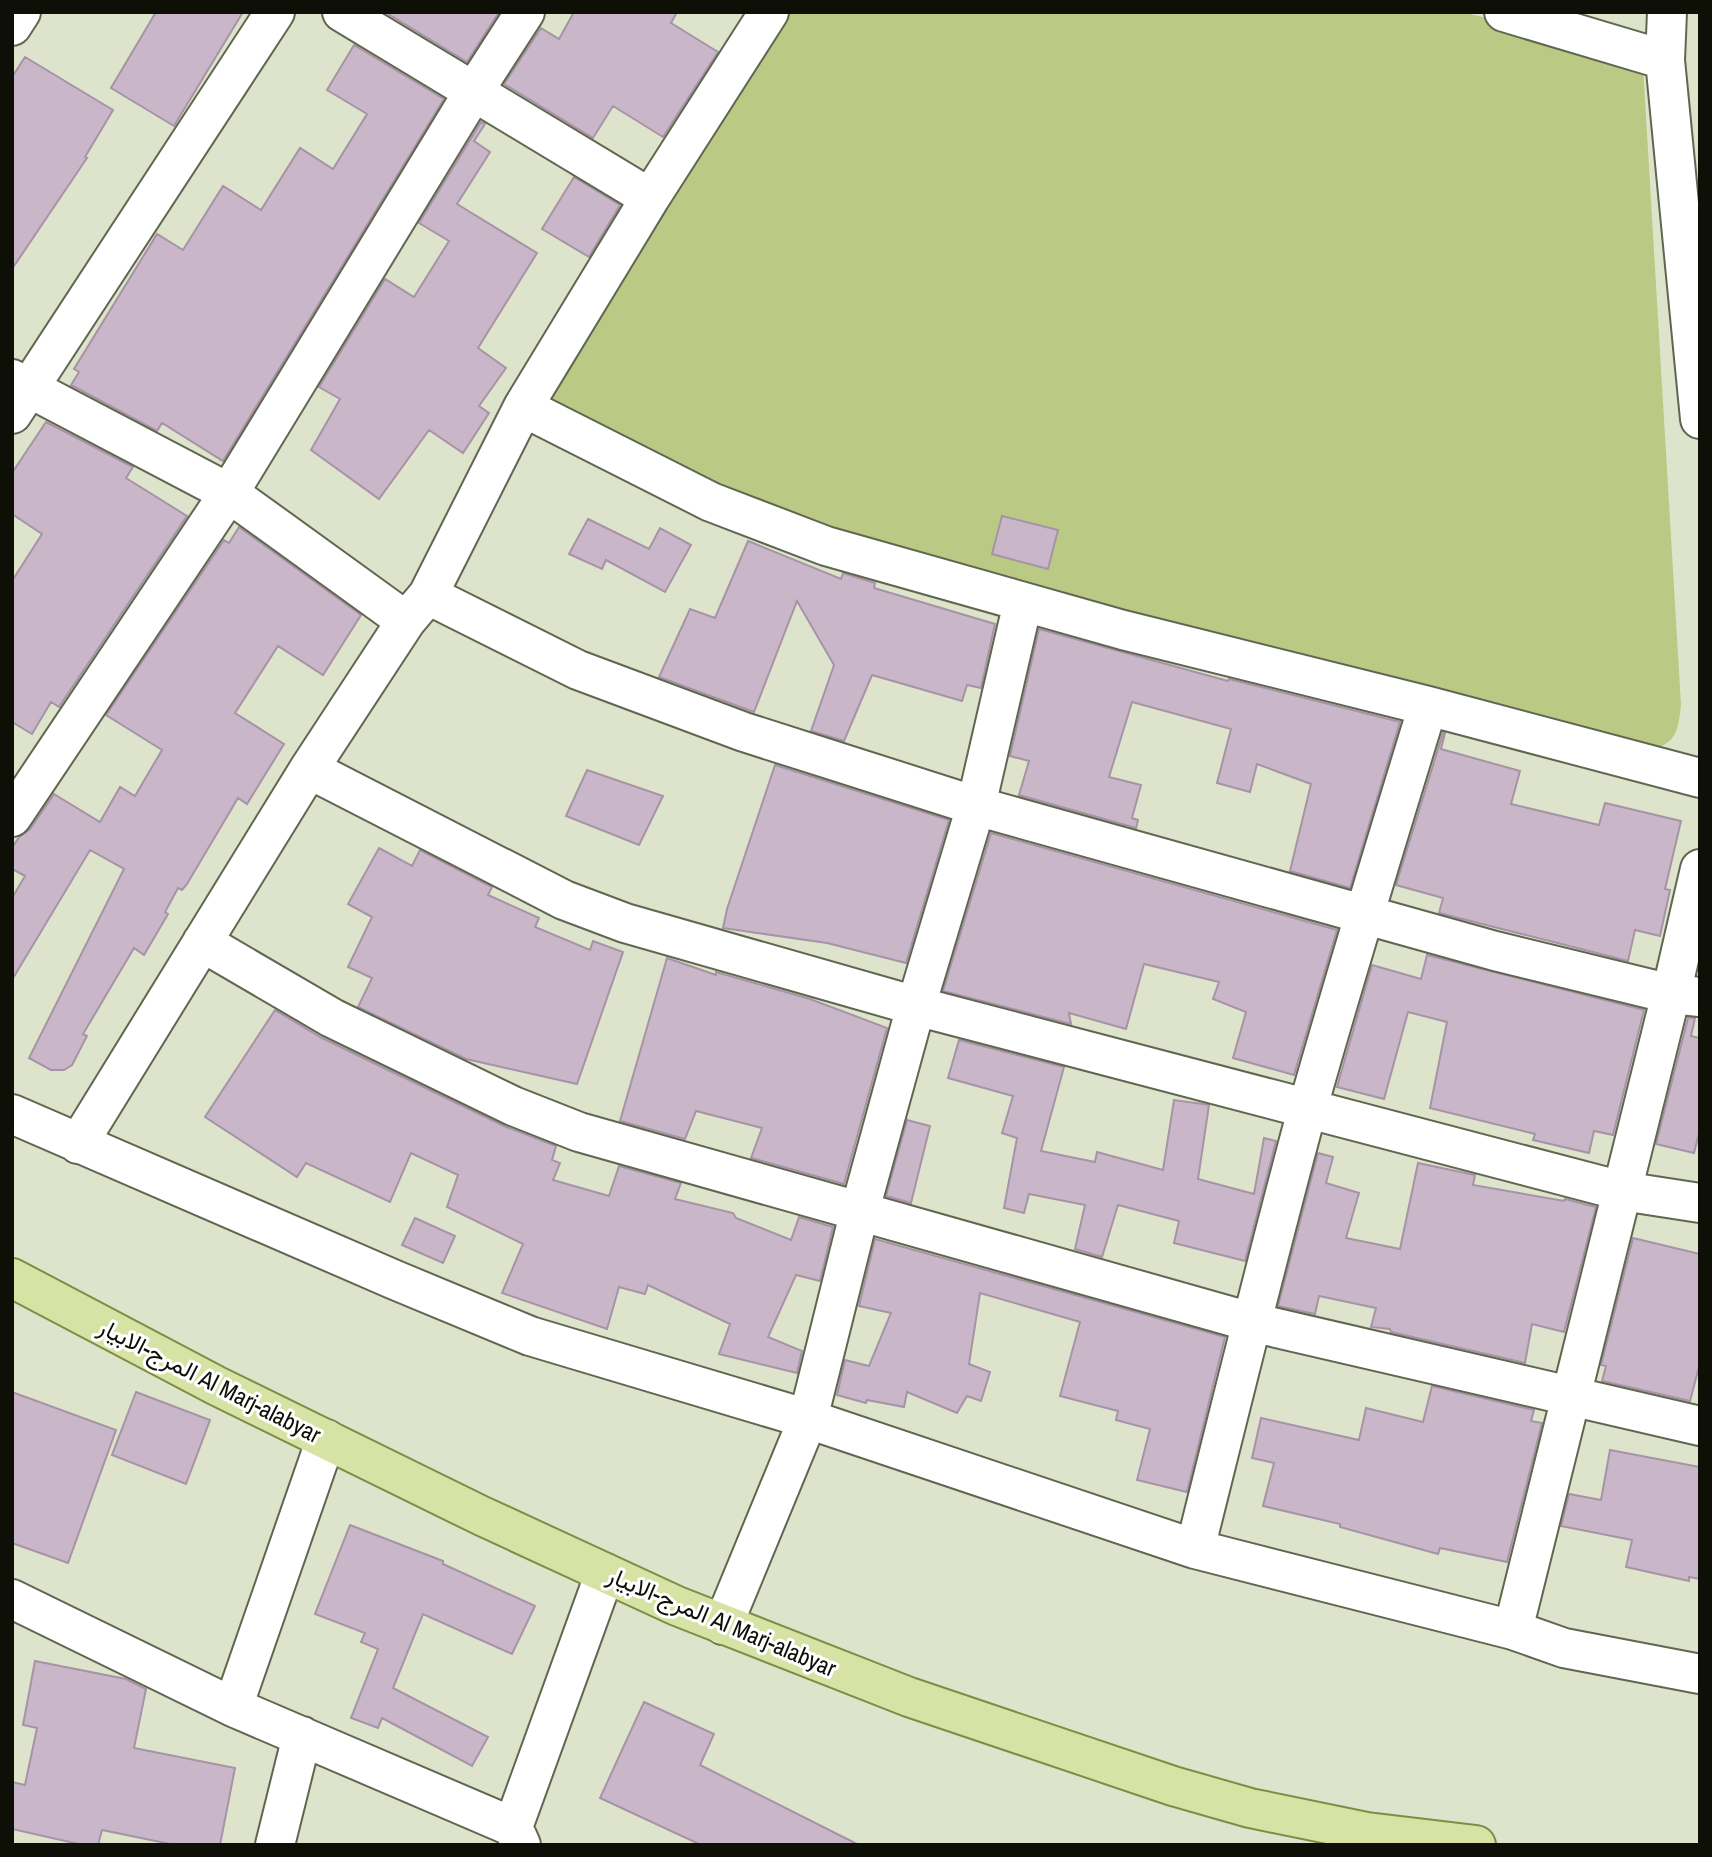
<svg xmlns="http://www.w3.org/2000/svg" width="1712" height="1857" font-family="'Archivo Narrow',Vazirmatn,sans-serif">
	<rect width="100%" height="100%" fill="#dde4cb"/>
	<path fill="#baca85" d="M777 12H1462L1630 54 1643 66 1681 705C1678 729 1678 741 1653 750L1179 623 853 541 694 485 543 407Z"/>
	<path fill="#c9b6c9" stroke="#a694a6" stroke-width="2" d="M156 12H243L174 126 111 88Z
		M385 12H499L467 62Z
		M574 12H677L671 23 718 52 663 137 613 106 593 138 504 84 541 28 559 39Z
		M354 45 444 99 223 461 162 423 157 431 71 385 79 372 74 369 157 234 183 250 223 186 261 210 300 148 333 169 367 114 327 90Z
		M25 57 113 110 85 157 87 158 12 269V77Z
		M481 122 485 124 474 141 490 152 457 204 537 253 478 348 506 368 479 406 489 413 463 453 429 430 379 499 311 450 340 399 319 387 385 279 414 297 449 241 419 223Z
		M574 177 620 205 589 257 542 229Z
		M46 422 133 467 126 478 187 516 59 707 51 702 32 734 12 722V581L42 534 12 514V473Z
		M1002 516 1058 530 1048 569 992 554Z
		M588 519 649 549 660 528 691 545 665 592 606 560 602 569 569 554Z
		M239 527 361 615 323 675 278 646 235 713 284 744 247 804 238 798 187 884 182 890 178 888 165 912 168 914 144 955 134 948 83 1034 87 1036 72 1065 64 1070H51L29 1058 124 869 90 850 12 980V898L25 876 12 869V848L19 837 30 829 54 794 100 822 120 787 135 796 162 750 106 715 224 540 229 543Z
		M748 541 841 579 843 573 875 583 874 588 995 624 981 688 967 685 962 701 872 675 844 741 811 731 834 665 797 601 754 712 659 677 690 609 715 618Z
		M1039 629 1228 681 1229 679 1400 722 1350 888 1290 871 1311 784 1257 764 1250 792 1217 783 1231 729 1132 702 1109 777 1141 785 1132 818 1138 820 1136 828 1019 795 1029 761 1010 756Z
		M1443 733H1445L1441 749 1520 771 1511 804 1599 825 1605 803 1681 821 1665 889 1670 890 1660 936 1635 930 1628 961 1439 913 1443 898 1396 885Z
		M775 765 949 820 906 963 827 943 723 928 727 909Z
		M587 770 663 796 639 845 566 816Z
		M991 833 1337 930 1294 1075 1233 1058 1246 1012 1213 999 1219 982 1144 964 1126 1029 1069 1013 1071 1024 943 991Z
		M379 848 412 866 420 850 492 887 488 895 539 918 535 927 590 950 593 941 623 952 577 1084 466 1059 358 1007 372 978 348 967 372 917 348 904Z
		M1427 955 1644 1010 1613 1135 1594 1131 1589 1153 1533 1140 1535 1134 1430 1108 1447 1022 1408 1012 1384 1099 1337 1087 1372 965 1421 979Z
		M667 958 716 975V972L810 999 887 1028 844 1184 751 1158 762 1128 696 1111 685 1139 620 1121Z
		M275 1010 322 1038 504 1126 556 1146 552 1160 560 1163 553 1180 609 1196 619 1166 681 1183 675 1199 733 1213 736 1218 791 1240 799 1217 833 1227 820 1281 796 1275 768 1337 802 1351 797 1373 719 1354 730 1324 648 1285 645 1294 619 1287 607 1329 502 1293 523 1244 447 1207 458 1175 411 1153 390 1202 306 1163 297 1177 205 1117Z
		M1688 1018H1695L1691 1036 1700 1038V1130L1694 1153 1656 1144Z
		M959 1040 1064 1067 1041 1151 1095 1162 1097 1152 1163 1170 1174 1100 1203 1104 1209 1105 1198 1179 1254 1194 1264 1138 1276 1141 1245 1261 1174 1243 1179 1221 1118 1205 1102 1257 1075 1249 1085 1205 1029 1194 1024 1213 1004 1208 1017 1138 1002 1133 1013 1096 948 1078Z
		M907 1120 930 1126 911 1203 886 1196Z
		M1318 1153 1333 1157 1326 1183 1359 1193 1346 1238 1400 1249 1418 1163 1475 1175 1473 1185 1564 1201 1565 1199 1596 1207 1564 1332 1532 1324 1525 1363 1391 1332 1390 1329 1371 1327 1376 1308 1319 1296 1315 1314 1278 1306Z
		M415 1218 455 1236 443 1263 402 1245Z
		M1633 1238 1700 1254V1363L1690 1401 1602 1381 1606 1366 1601 1365Z
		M875 1239 1225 1337 1187 1492 1137 1480 1150 1429 1116 1420 1118 1411 1060 1396 1080 1322 980 1293 969 1364 990 1372 981 1401 967 1396 957 1413 907 1392 904 1407 867 1400 866 1403 837 1395 845 1360 869 1366 891 1313 859 1306Z
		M1432 1386 1534 1410 1531 1421 1542 1423 1507 1562 1440 1548 1438 1554 1340 1527V1524L1263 1506 1274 1463 1252 1458 1261 1418 1359 1440 1366 1408 1423 1422Z
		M12 1392 116 1430 68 1563 12 1543Z
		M136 1392 210 1420 186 1484 112 1455Z
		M1610 1450 1700 1467V1579L1689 1577V1581L1626 1567 1632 1540 1561 1526 1569 1494 1601 1500Z
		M350 1525 443 1561V1564L535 1606 512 1654 423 1614 393 1688 488 1737 472 1766 382 1718 378 1728 351 1718 378 1649 361 1642 365 1633 315 1614Z
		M35 1661 126 1679 146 1689 134 1748 235 1768 220 1845H175L102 1830 98 1845H83L12 1829V1782L25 1785 37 1728 23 1725Z
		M644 1702 714 1734 700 1765 859 1845H701L600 1798Z"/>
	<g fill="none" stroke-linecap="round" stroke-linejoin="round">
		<defs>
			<path id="minor" d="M342 12 650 198
				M1504 12 1665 60
				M1667 12 1665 60 1700 419
				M12 26 21 12
				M12 379 229 493 406 621
				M523 407 711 502 826 546 1123 630 1428 706 1700 778
				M12 414 275 12
				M428 595 578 670 744 732 835 761 976 806 1495 951 1671 994 1700 997
				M309 769 564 900 625 923 916 1006 1622 1191 1700 1203
				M12 817 229 493 474 91 525 12
				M202 942 332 1018 513 1106 579 1132 1251 1322 1700 1426
				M12 1114 395 1280 530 1336 808 1419 1195 1549 1513 1630 1564 1648 1700 1674
				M78 1144 309 769 406 621 428 595 523 407 650 198 769 12
				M1195 1549C1232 1401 1268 1254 1308 1107 1346 973 1387 839 1428 706
				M12 1599 233 1707 513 1827 521 1845
				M723 1625 808 1419 860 1210 916 1006 976 806 1023 602
				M1513 1630 1671 994 1700 869
				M233 1707 326 1439
				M513 1827 605 1573
				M275 1845 302 1736"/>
			<path id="major" d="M12 1278 217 1386 482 1516 677 1606 909 1697 1173 1786 1250 1808 1367 1832 1476 1845"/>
		</defs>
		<use href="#minor" stroke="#606650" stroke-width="42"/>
		<use href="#major" stroke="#7e8d46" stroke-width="42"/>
		<use href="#minor" stroke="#fff" stroke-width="38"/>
		<use href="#major" stroke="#d6e3a4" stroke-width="38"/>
	</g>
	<g text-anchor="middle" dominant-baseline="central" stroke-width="6" stroke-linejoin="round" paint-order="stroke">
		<g font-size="24" fill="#0e1008" stroke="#fff">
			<text transform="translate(210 1380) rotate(27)">المرج-الابيار Al Marj-alabyar</text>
			<text transform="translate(722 1621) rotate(23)">المرج-الابيار Al Marj-alabyar</text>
		</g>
	</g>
	<rect width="1712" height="1857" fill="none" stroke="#0e1008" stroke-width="28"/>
</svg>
